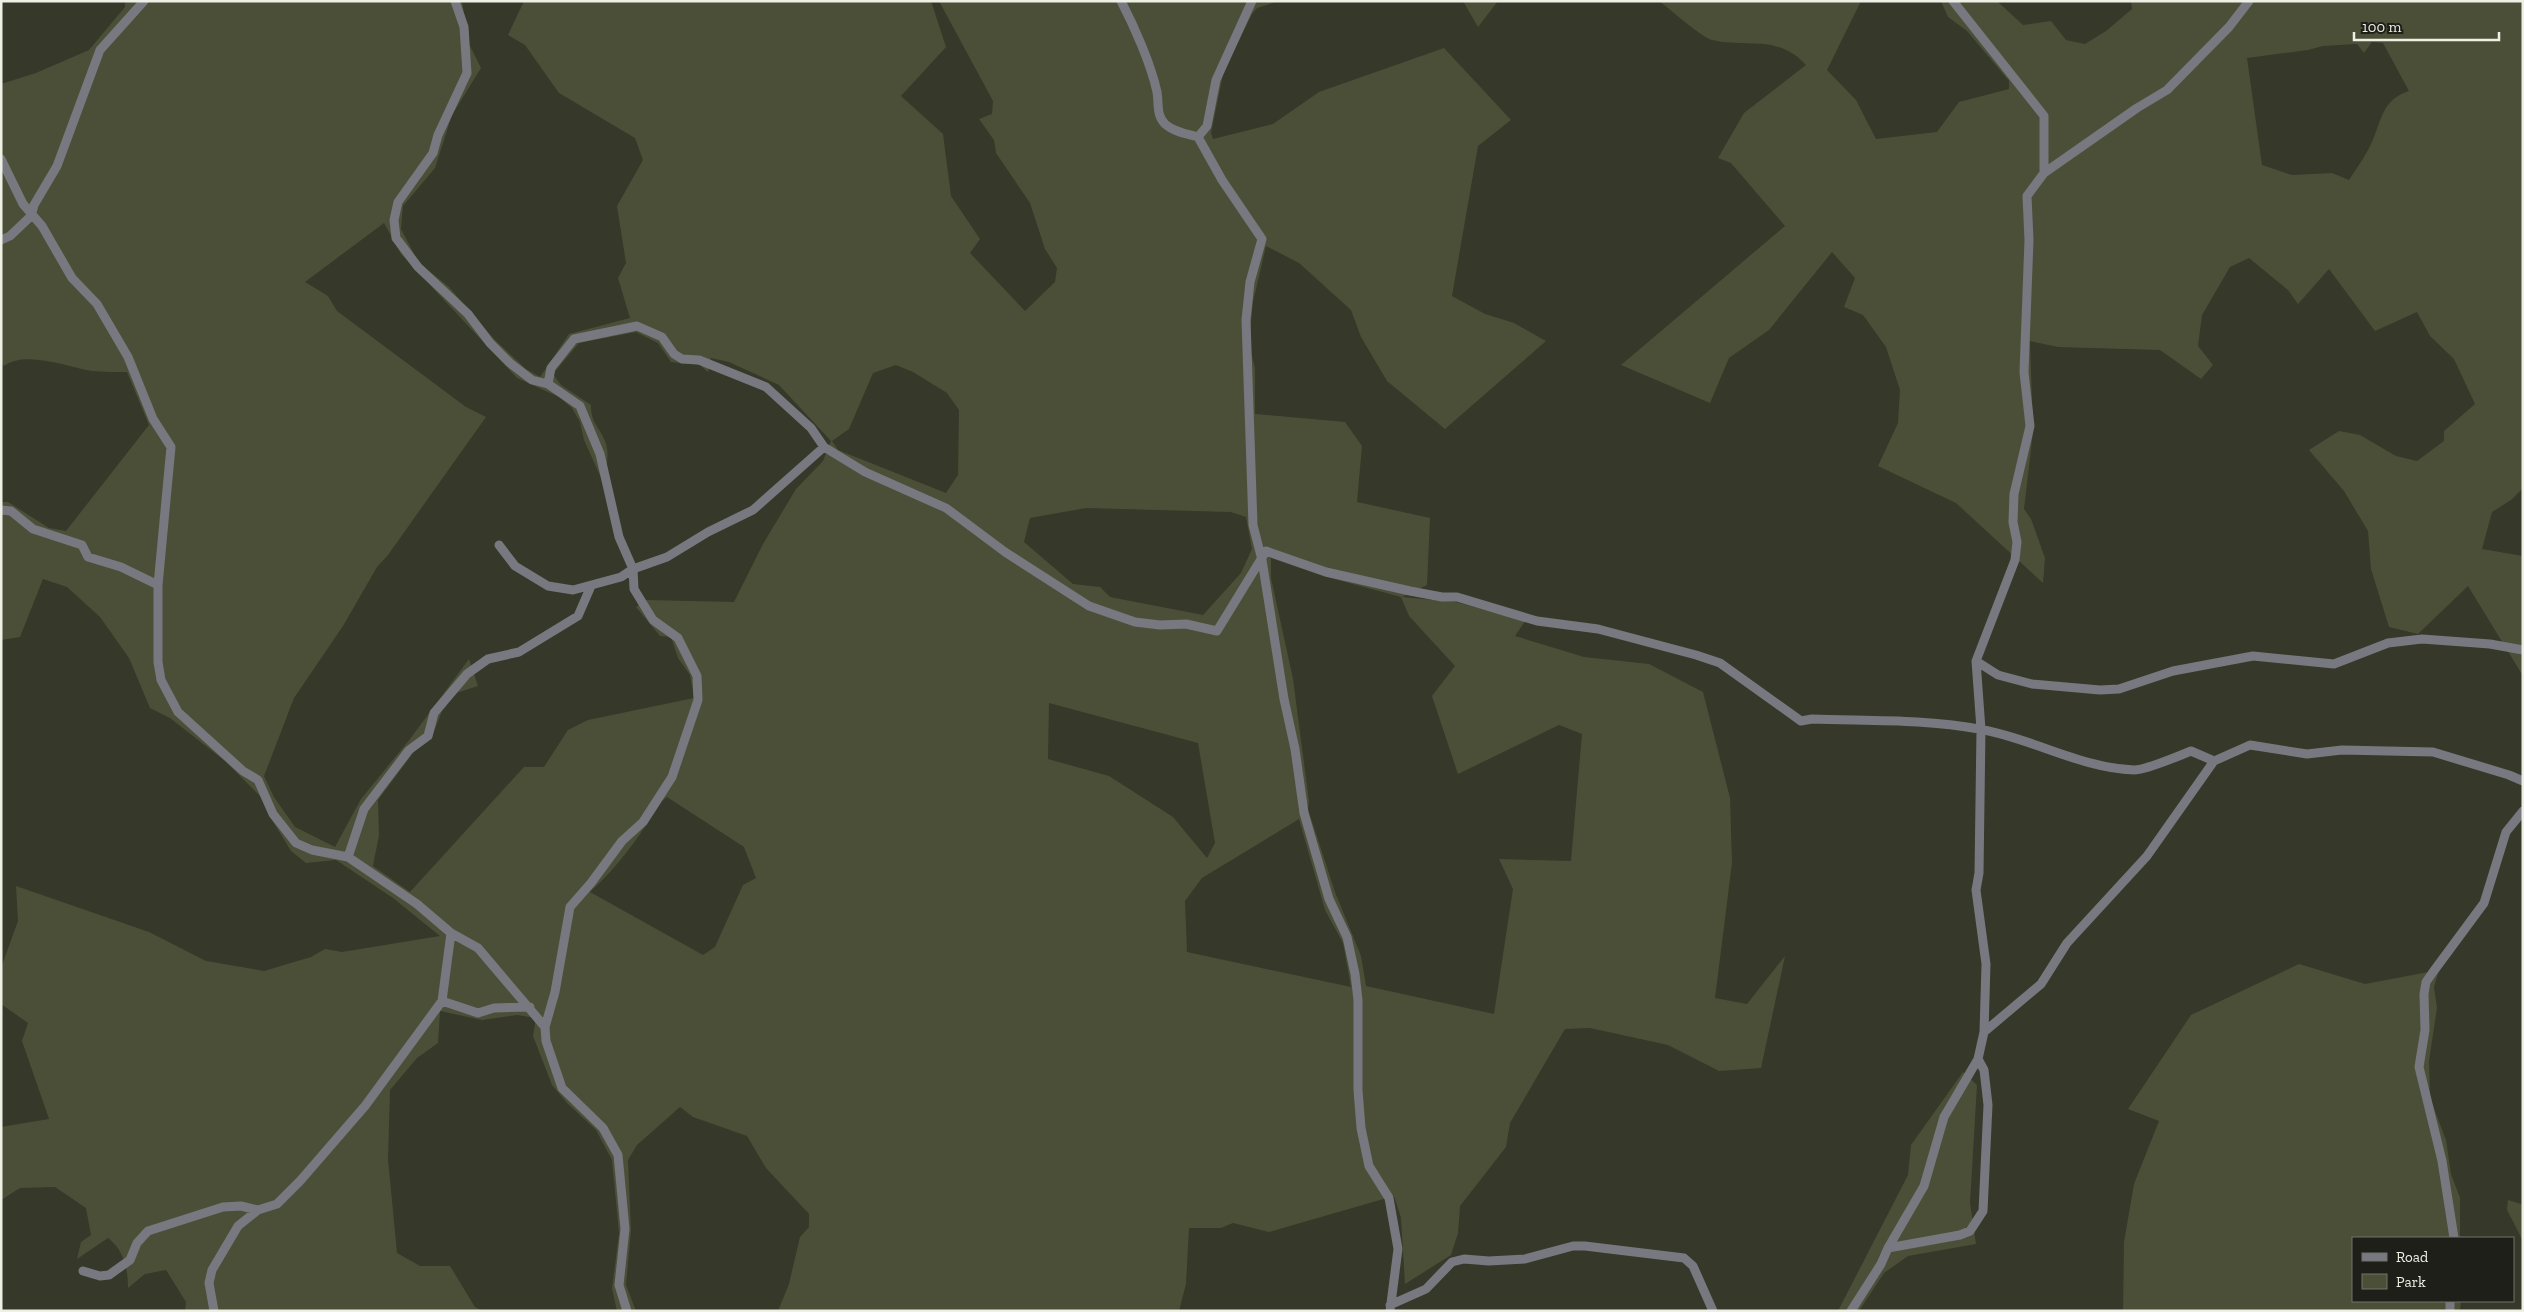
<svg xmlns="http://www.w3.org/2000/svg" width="2524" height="1312" font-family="'Zilla Slab',serif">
	<rect width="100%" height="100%" fill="#363829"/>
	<path fill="#4c4f37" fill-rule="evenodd" d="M125 1H462L469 44 481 68 452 115 435 168 403 206 401 229 419 263 449 287 495 340 526 369 540 377 569 334 630 318 618 278 626 263 617 206 643 160 635 138 559 93 525 45 508 35 524 1H931L946 47 901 96 943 134 951 196 980 239 970 253 1025 311 1055 282 1057 268 1045 249 1030 203 996 153 994 140 979 119 992 114 993 101 939 1H1279L1257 8 1252 14 1224 70 1211 133 1213 139 1273 124 1319 92 1444 48 1511 120 1478 146 1452 296 1485 314 1514 323 1546 341 1445 429 1387 381 1361 337 1351 310 1299 263 1266 246 1253 302 1249 344 1255 368V414L1345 422 1362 446 1357 502 1430 518 1427 585 1402 597 1456 602 1525 621 1515 636 1584 657 1649 664 1703 692 1730 798 1732 863 1715 998 1747 1004 1785 956 1761 1068 1719 1071 1668 1045 1590 1028 1565 1029 1510 1123 1506 1147 1460 1206 1458 1233 1451 1255 1405 1284 1401 1218 1394 1196 1269 1232 1233 1223 1221 1228H1189L1186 1284 1179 1311H778L789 1284 800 1237 809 1227V1214L766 1168 747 1136 693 1117 680 1107 637 1145 628 1160 631 1230 626 1285 636 1311H617L612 1289 619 1233 612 1160 596 1130 567 1103 552 1085 533 1036 536 1018 517 1015 482 1020 440 1011 438 1043 417 1058 390 1090 388 1159 397 1253 420 1266H450L475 1307 483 1311H185L186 1302 166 1270 145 1274 128 1288C128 1269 124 1250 108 1238L77 1259 81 1242 91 1235 86 1208 55 1187 20 1188 1 1200V1127L49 1119 22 1041 28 1023 1 1004V968L18 921 16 886 149 932 206 961 264 971 311 957 325 949 342 952 440 936 393 898 336 860 306 863 291 851 272 820 260 796 225 761 170 718 150 708 129 658 100 617 67 587 43 579 20 637 1 640V502H8L49 528 66 531 149 425 127 372C116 372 103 372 92 371 67 367 26 350 4 366L1 362V84L36 73 89 50 125 7ZM384 223 401 254 517 378 559 397 572 408 580 422 584 440 602 480C607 468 610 454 605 441 599 426 591 424 591 405L561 385 553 374 579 343 636 332 658 343 671 362 700 365 708 372 711 358 729 362 779 385 831 441 823 461 796 489 763 544 734 602 646 600 636 607 660 636 671 637 678 658 690 675 694 698 588 720 568 730 544 767H524L410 892 373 866 379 835 378 800 416 749 432 737 442 711 456 693 478 686 469 659 410 739 361 799 335 847 295 827 274 797 264 776 294 698 343 626 377 567 388 555 486 417 466 407 337 311 328 296 305 282ZM896 365 913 372 947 393 959 410 958 475 946 493 838 450 832 441 849 429 873 373ZM1086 508 1231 512 1246 517 1252 549 1241 573 1203 615 1110 597 1100 587 1073 584 1024 542 1030 518ZM1271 558 1323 576 1401 597 1409 616 1455 666 1432 696 1458 774 1559 725 1582 734 1571 861 1499 859 1513 889 1494 1014 1366 986 1361 956 1335 892 1308 809 1309 801 1293 679 1271 578ZM1049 703 1198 743 1215 843 1207 858 1173 817 1109 776 1048 759ZM667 797 744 847 756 878 743 885 715 947 703 955 590 892C619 866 641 834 662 801ZM1299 819 1325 910 1343 943 1351 987 1187 952 1185 901 1202 878Z
		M1463 1H1498L1478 27Z
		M1659 1H1861L1827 70 1856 100 1876 139 1937 132 1959 102 2009 89V81L1967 31 1948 17 1941 1H1997L2023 25 2051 21 2066 40 2085 44 2106 31 2132 9 2131 1H2523V488L2511 500 2492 512 2482 549 2523 556V676L2468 586 2418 634 2389 627 2371 569 2368 531 2344 491 2309 450 2339 431 2360 435 2396 456 2417 461 2444 441V431L2475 404 2454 359 2430 336 2417 312 2375 331 2329 269 2298 304 2288 290 2249 258 2230 267 2202 315 2198 346 2213 365 2201 379 2160 350 2058 347 2030 341 2033 432 2024 509 2031 519 2045 558 2043 583 1956 503 1878 466 1898 423 1900 390 1886 347 1863 315 1844 307 1855 278 1832 252 1769 330 1729 358 1710 403 1621 365 1785 226 1731 163 1718 158 1744 113 1806 65C1778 34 1747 48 1712 40 1701 37 1670 9 1659 1ZM2372 42 2383 43 2409 91C2382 100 2382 119 2372 142 2366 155 2357 168 2349 180L2332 173 2292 175 2262 165 2247 58 2308 50 2323 46 2357 44 2364 53Z
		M2299 964 2365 984 2439 970 2434 987 2437 1008 2429 1061 2430 1098 2446 1140 2451 1174 2460 1198V1238H2353V1301H2461L2460 1311H2123L2124 1242 2134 1184 2159 1121 2128 1109 2191 1015Z
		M1963 1072 1977 1085 1970 1203 1976 1244 1908 1256 1884 1273 1859 1311H1838L1908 1175 1911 1145Z
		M2508 1200 2521 1204 2523 1207V1241L2507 1210Z"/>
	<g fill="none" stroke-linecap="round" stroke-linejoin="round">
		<path stroke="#787880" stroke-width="9" d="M455 1 464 27 467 73 438 135 433 153 398 202 394 220 396 238 418 267 468 314 490 343 510 363 532 380 548 384 580 406 600 454 619 537 633 569 634 589 653 620 678 638 697 676 698 700 672 777 643 822 622 841 591 883 570 907 555 992 545 1027 546 1041 562 1088 603 1128 618 1155 625 1229 619 1285 627 1311
			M1121 1C1134 26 1151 64 1157 92 1159 103 1156 115 1165 124 1174 132 1187 134 1198 137L1222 180 1262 239 1250 282 1246 320 1253 525 1262 560 1284 699 1295 749 1304 813 1329 899 1347 937 1355 974 1358 1000V1090L1361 1128 1369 1166 1389 1198 1398 1249 1390 1311
			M1953 1 2044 116V173
			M1198 137 1207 126 1216 80 1252 1
			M1 159 23 204 42 226 72 278 97 304 128 357 153 419 171 447 158 585V662L161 680 178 712 243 771 258 780 273 814 296 843 312 850 348 857 417 904 451 933 478 948 545 1027
			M1 240 10 236 31 216 34 205 57 166 100 50 144 1
			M548 384 551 368 574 339 637 326 662 337 674 354 682 359 699 360 766 387 811 428 824 447 865 472 946 508 1005 552 1089 606 1135 622 1160 625 1186 624 1217 631 1266 551 1326 572 1410 591 1442 597H1457L1537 621 1598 629 1696 655 1720 663 1801 721 1812 719C1868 721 1925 719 1979 729 2032 738 2080 768 2134 770 2145 770 2179 756 2191 751L2214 761
			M1 510 11 511 33 529 82 545 88 557 121 567 158 585
			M499 545 515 566 548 586 573 590 621 577 633 569 667 557 708 532 753 510 824 447
			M1976 661 1998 675 2032 684 2100 690 2119 689 2173 671 2253 656 2334 664 2388 643 2422 639 2490 644 2523 650
			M348 857 364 809 409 750 428 736 434 713 467 674 488 659 519 652 578 616 591 586
			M442 1001 451 933
			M1984 1032 2041 984 2067 943 2147 856 2214 761 2250 745 2307 754 2342 750 2433 752 2509 775 2523 781
			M2454 1238 2442 1161 2419 1067 2425 1030 2424 994 2426 982 2433 972 2484 903 2506 832 2523 811
			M1888 1248 1960 1235 1970 1231 1983 1211 1988 1105 1984 1070 1978 1059
			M83 1271 100 1276 109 1275 130 1260 137 1243 148 1231 223 1207 241 1206 258 1210
			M1390 1305 1426 1289 1452 1262 1464 1259 1489 1261 1525 1259 1573 1246H1585L1684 1258 1693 1266 1713 1311
			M214 1311 209 1283 212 1270 238 1226 258 1210 277 1204 300 1181 365 1106 442 1001 478 1013 494 1008 530 1007
			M1851 1311 1881 1264 1888 1248 1924 1186 1944 1117 1978 1059 1984 1032 1986 964 1976 890 1979 873 1981 729 1976 661 2015 560 2017 542 2013 522 2014 494 2030 426 2024 372 2029 240 2027 196 2044 173 2137 108 2167 90 2229 27 2249 1
			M2450 1311V1301"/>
	</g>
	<rect width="2524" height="1312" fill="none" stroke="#eef0e6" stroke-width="5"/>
	<rect x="2352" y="1237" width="162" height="65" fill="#1e1f18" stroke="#71736a"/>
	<rect x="2362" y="1253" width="25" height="8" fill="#787880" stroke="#71736a"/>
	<text x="2396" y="1262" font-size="15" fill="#eef0e6">Road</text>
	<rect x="2362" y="1274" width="25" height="15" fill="#4c4f37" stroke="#71736a"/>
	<text x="2396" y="1287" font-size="15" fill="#eef0e6">Park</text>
	<path d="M2354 32v8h145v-8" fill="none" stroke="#eef0e6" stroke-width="2.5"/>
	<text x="2362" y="32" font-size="15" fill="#eef0e6" stroke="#1e1f18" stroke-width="4" paint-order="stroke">100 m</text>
</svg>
